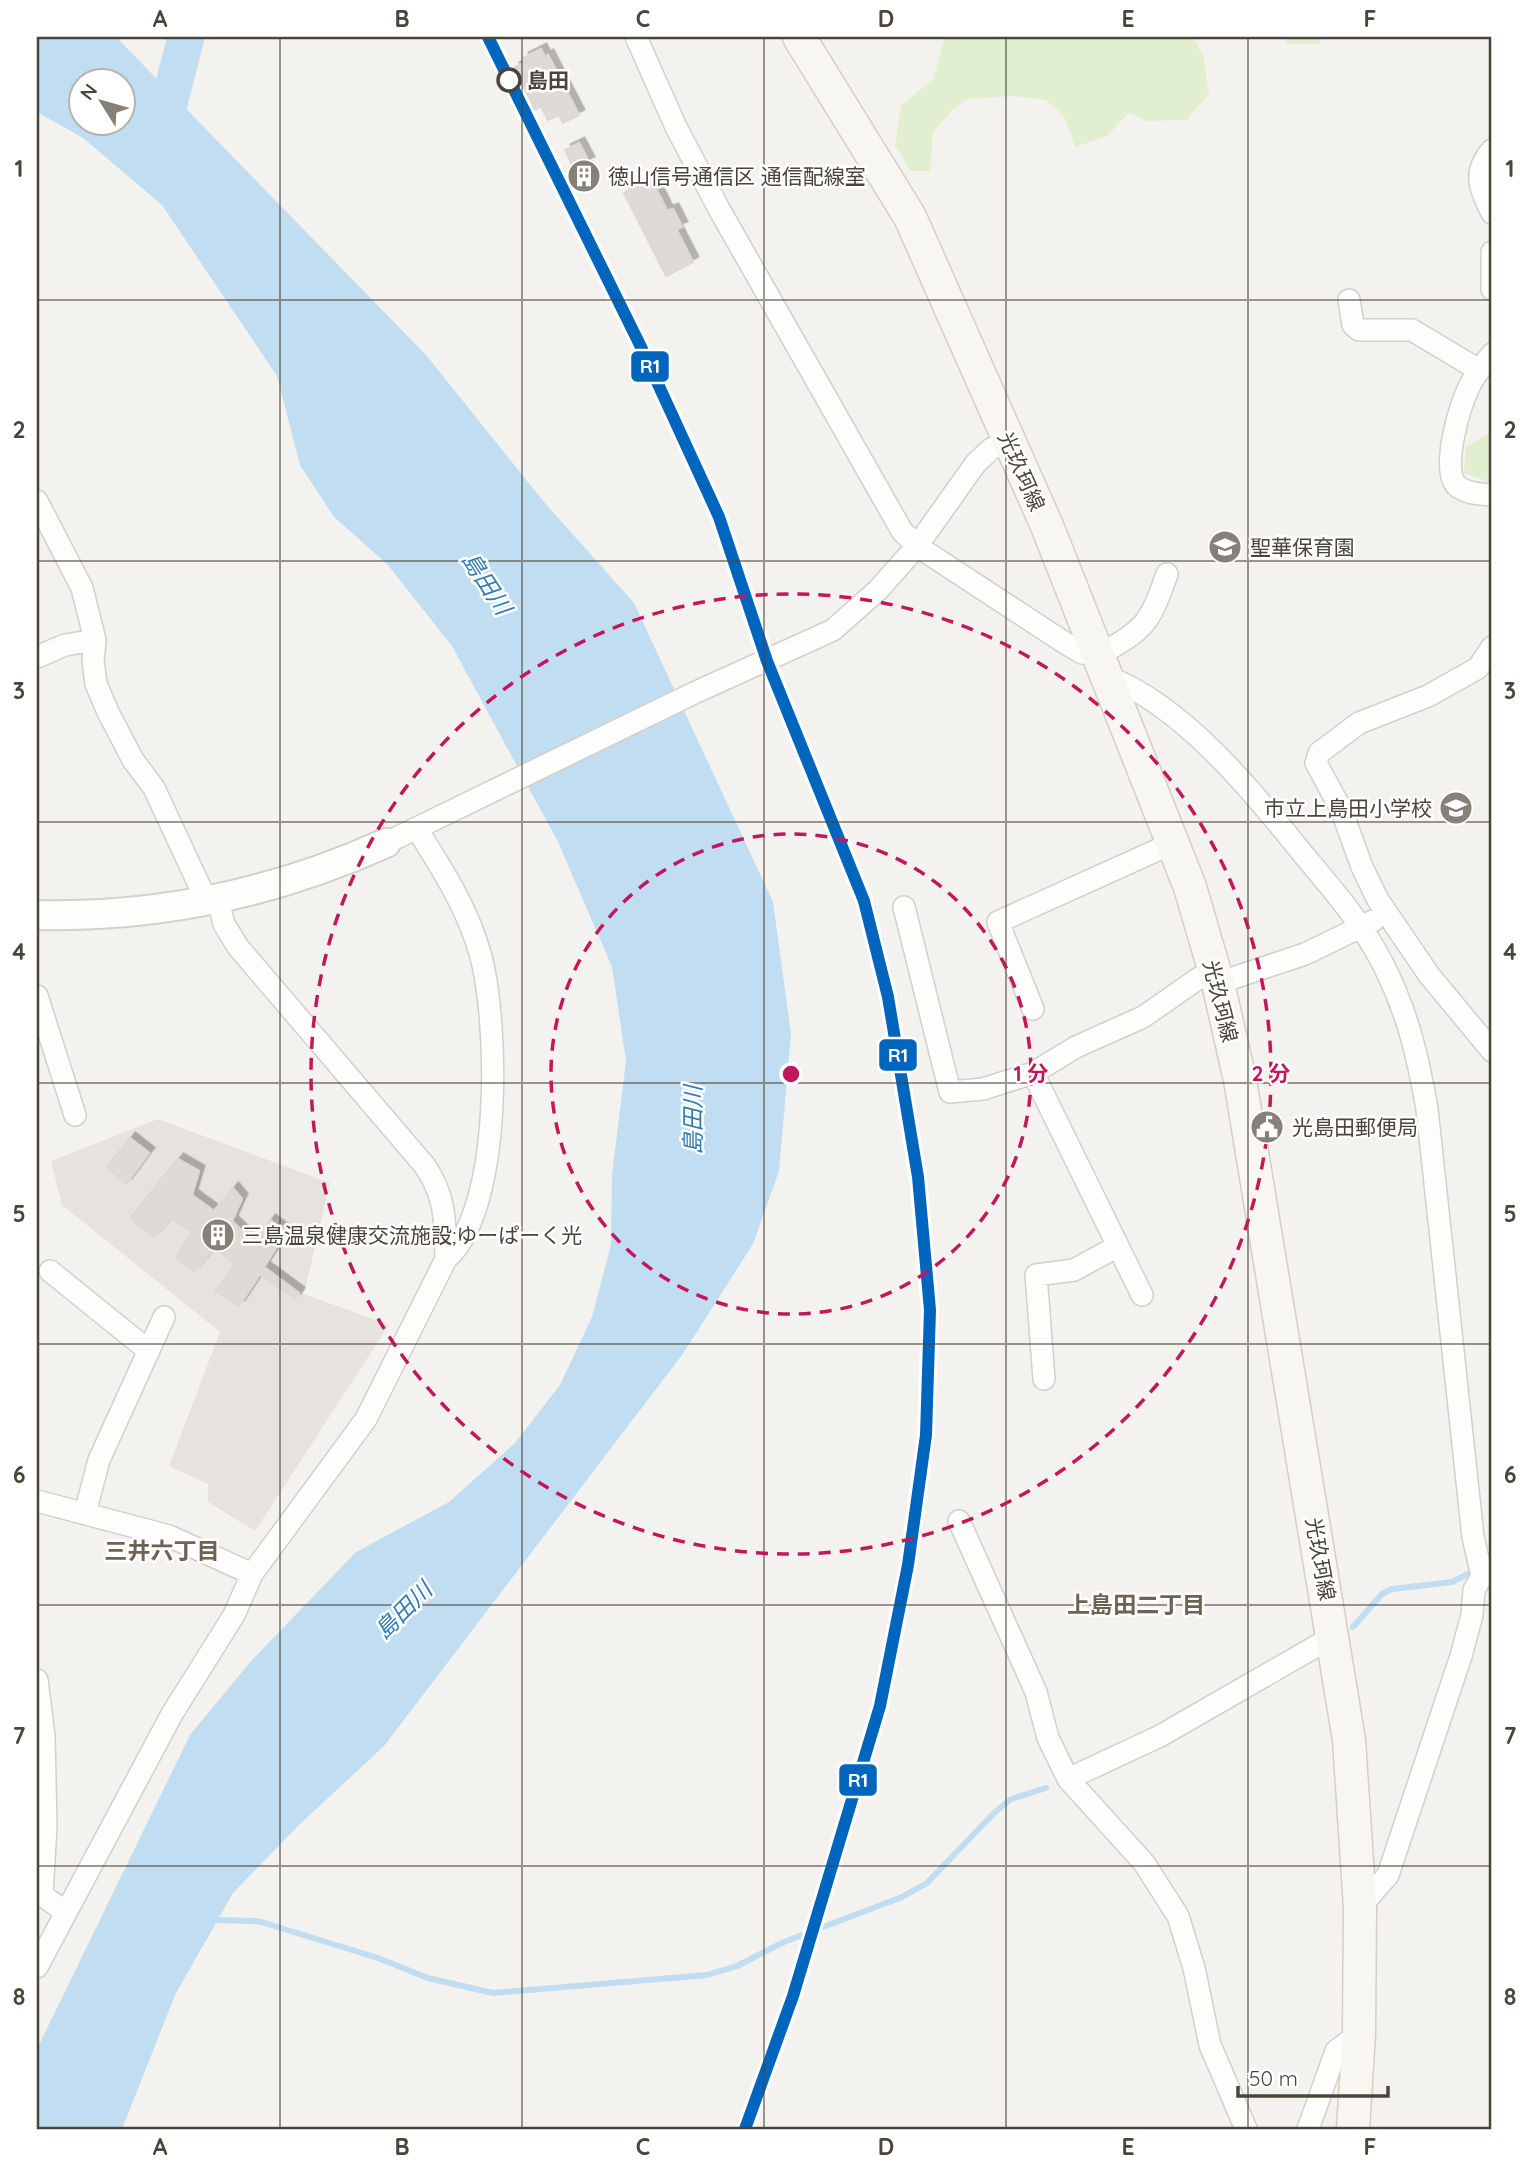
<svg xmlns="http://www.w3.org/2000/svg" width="1529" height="2166" font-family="Quicksand,'Noto Sans JP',sans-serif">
	<defs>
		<filter id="shadow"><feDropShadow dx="5.5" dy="-5.5" stdDeviation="0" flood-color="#0004"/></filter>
	</defs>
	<rect width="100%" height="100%" fill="#f4f2ee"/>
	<path fill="#e1eecf" d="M945 37H1193L1203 56 1209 93 1187 120 1146 121 1129 113 1107 136 1075 147 1064 116 1046 100 1013 96 968 99 954 108 933 132 930 171H911L895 146 901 105 933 80Z
		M1285 37H1327L1317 44H1287Z
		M1492 432V483L1464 473 1466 447Z"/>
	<path fill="#e6e3df" d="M158 1119 330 1183 304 1294 389 1325 255 1531 208 1502V1484L169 1466 220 1332 62 1205 51 1161Z"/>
	<path fill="#c0ddf1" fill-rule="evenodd" d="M37 37 117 38 426 355 544 502 634 603 773 902 791 1034 779 1171 753 1244 682 1355 384 1746 299 1825 233 1893 175 1995 122 2129H37V2049L190 1735 252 1660 356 1552 449 1502 515 1443 560 1385 592 1317 611 1245 612 1175 626 1061 612 967 558 842 452 646 387 564 334 517 300 465 277 376 162 205 83 138 37 112ZM80 80H122V122H80Z"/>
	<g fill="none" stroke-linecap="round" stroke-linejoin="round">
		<path stroke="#c0ddf1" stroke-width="6" d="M1353 1627 1382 1594 1392 1589 1452 1582 1476 1570
			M209 1920 258 1921 378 1958 428 1978 493 1993 707 1975 737 1966 784 1942 902 1897 927 1883 995 1812 1011 1799 1046 1788"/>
		<path stroke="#c0ddf1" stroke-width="37" d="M163 127 186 37"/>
	</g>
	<path fill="#dedbd6" stroke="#dcd9d4" stroke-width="2" filter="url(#shadow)" d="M541 49 545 57 548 55 579 115 563 123 559 115 548 120 541 106 534 110 514 68 525 62 523 58Z
		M579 143 589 162 574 169 565 150Z
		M586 167 593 180 581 186 575 172Z
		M651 179 667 211 673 209 682 227 676 229 693 262 666 276 624 193Z
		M130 1138 149 1153 126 1184 107 1167Z
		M178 1159 199 1171 192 1195 214 1211 233 1188 242 1199 232 1221 254 1243 270 1220 286 1232 264 1267 299 1293 295 1299 260 1274 239 1306 215 1291 235 1265 215 1248 194 1271 176 1258 193 1231 171 1219 154 1237 130 1218Z"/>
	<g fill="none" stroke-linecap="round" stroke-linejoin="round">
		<defs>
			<path id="minor" d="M636 37 676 127 719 209 902 531 917 546 1065 643 1082 653 1099 655C1146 628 1149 625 1167 574
				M1492 150C1472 172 1480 189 1492 213
				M1492 252V289
				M1349 300 1353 325 1359 330H1412L1479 370
				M1492 354C1484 364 1475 374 1470 385 1460 405 1441 467 1456 485 1465 494 1481 494 1492 495
				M37 501 82 588 95 640 93 661 96 684 108 712 133 760 154 788 207 902
				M1492 647 1478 668 1428 696 1359 723 1319 753 1316 763 1341 809 1362 867 1378 900 1429 975 1492 1051
				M37 657 65 645 95 640
				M1107 677C1181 703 1255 794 1303 854 1333 890 1363 924 1384 966 1408 1014 1418 1057 1427 1109L1473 1537 1482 1576
				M386 843 694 693 833 630 878 590 917 546 976 463 991 449 1009 441
				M218 900 224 924 238 947 425 1166C446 1197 445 1222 446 1259
				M904 907 950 1092 983 1089 1033 1073 1076 1047 1143 1017 1199 978 1215 971
				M1218 983 1305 954 1373 921
				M37 996 75 1115
				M1033 1009 998 922 1173 843
				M1033 1073 1142 1295
				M50 1271 149 1351
				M1044 1379 1036 1275 1074 1270 1118 1246
				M37 1501 169 1536 252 1574
				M85 1513 99 1460 164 1317
				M959 1521 1036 1692 1048 1738 1068 1779 1160 1736 1334 1636
				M37 1680 44 1736 46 1826 42 1895 64 1911
				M1068 1779 1144 1863 1178 1916 1194 1968 1210 2045 1246 2129
				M1360 1907 1388 1875 1461 1656 1472 1615 1474 1590 1482 1576 1492 1570
				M37 1967 172 1714 234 1615 252 1574 366 1419 446 1259C503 1210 499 1021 480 953 466 905 443 871 417 829
				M1308 2129 1336 2051 1359 2034"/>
			<path id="tertiary" d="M37 915C158 918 275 893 386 843"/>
			<path id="secondary" d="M799 37 910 217 1047 526 1190 887 1218 983 1240 1080 1349 1740 1360 1907 1359 2034 1353 2129"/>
		</defs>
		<use href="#minor" stroke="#d2d0cb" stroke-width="24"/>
		<use href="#tertiary" stroke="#d2d0cb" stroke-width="32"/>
		<use href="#secondary" stroke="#d3cfc5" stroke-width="35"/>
		<use href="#minor" stroke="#fdfdfc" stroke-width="21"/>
		<use href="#tertiary" stroke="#fdfdfc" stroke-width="28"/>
		<use href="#secondary" stroke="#f7f6f1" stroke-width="32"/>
		<defs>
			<path id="rail-1" d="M488 37 641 347 719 517 767 661 864 901 888 997 918 1177 930 1310 926 1435 908 1565 880 1706 793 1996 745 2129"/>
		</defs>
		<use href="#rail-1" stroke="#fff" stroke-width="18"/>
		<use href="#rail-1" stroke="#0065bd" stroke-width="12"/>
	</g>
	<path fill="none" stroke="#4b4439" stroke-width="2" stroke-opacity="0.55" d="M280 37V2129M522 37V2129M764 37V2129M1006 37V2129M1248 37V2129M37 300H1492M37 561H1492M37 822H1492M37 1083H1492M37 1344H1492M37 1605H1492M37 1866H1492"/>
	<g fill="none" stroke="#c2185b" stroke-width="3.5" stroke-dasharray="12 9">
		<circle cx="791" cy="1074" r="240"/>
		<circle cx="791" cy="1074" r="480"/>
	</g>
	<defs>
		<symbol id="building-disc" viewBox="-11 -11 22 22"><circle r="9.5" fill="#868178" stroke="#fff"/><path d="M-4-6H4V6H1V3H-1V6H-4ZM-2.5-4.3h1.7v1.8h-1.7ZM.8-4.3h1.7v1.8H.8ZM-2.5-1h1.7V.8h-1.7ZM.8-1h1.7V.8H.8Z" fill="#fff"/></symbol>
		<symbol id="school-disc" viewBox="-11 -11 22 22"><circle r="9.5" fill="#868178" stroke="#fff"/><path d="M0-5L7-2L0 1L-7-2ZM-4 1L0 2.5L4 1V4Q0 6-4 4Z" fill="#fff"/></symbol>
		<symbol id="civic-disc" viewBox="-11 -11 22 22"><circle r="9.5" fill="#868178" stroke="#fff"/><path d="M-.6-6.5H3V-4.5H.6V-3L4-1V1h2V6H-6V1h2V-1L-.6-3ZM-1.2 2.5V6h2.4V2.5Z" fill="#fff"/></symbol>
	</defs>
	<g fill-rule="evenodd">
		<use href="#building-disc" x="565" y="157" width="38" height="38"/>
		<use href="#school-disc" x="1206" y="528" width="38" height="38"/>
		<use href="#school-disc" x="1437" y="789" width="38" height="38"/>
		<use href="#civic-disc" x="1248" y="1108" width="38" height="38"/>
		<use href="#building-disc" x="199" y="1216" width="38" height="38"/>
	</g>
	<circle fill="#fff" stroke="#4b4439" stroke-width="3.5" cx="509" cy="80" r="11"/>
	<g text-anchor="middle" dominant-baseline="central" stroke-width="5" stroke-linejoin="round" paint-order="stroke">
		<g font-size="21" font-weight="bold" fill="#4b4439" stroke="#fff" text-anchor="start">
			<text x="527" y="80">島田</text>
		</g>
		<g font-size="21" fill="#4b4439" stroke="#fff" text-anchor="start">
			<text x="608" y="176">徳山信号通信区 通信配線室</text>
			<text x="1250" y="547">聖華保育園</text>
			<text x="1432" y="808" text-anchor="end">市立上島田小学校</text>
			<text x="1292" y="1127">光島田郵便局</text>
			<text x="242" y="1235">三島温泉健康交流施設;ゆーぱーく光</text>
		</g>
		<g font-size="21" fill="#4b4439" stroke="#fff">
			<text transform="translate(1022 471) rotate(66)">光玖珂線</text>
			<text transform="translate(1221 1001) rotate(76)">光玖珂線</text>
			<text transform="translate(1321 1559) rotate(80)">光玖珂線</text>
		</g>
		<g font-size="23" font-style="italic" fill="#2e7ab2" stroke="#fff">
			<text transform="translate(487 583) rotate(57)">島田川</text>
			<text transform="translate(692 1120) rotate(-90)">島田川</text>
			<text transform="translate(403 1610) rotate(-45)">島田川</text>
		</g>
		<g font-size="23" font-weight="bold" fill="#6e6250" stroke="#fff">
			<text x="162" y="1550">三井六丁目</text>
			<text x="1136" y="1604">上島田二丁目</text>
		</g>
	</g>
	<circle cx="791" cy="1074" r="10" fill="#c2185b" stroke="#fff" stroke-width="3.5"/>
	<g font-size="21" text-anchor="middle" font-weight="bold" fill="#c2185b" stroke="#fff" stroke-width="5" stroke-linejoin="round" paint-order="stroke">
		<text x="1031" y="1081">1 分</text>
		<text x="1271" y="1081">2 分</text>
	</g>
	<g stroke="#fff" stroke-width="2.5">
		<rect x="630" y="350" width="40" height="33" rx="7" fill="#0065bd"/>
		<rect x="878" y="1038" width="40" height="34" rx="7" fill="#0065bd"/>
		<rect x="838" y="1763" width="40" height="34" rx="7" fill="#0065bd"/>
	</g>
	<g font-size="19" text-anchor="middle" font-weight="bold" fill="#fff">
		<text x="650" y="373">R1</text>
		<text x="898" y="1062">R1</text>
		<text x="858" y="1787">R1</text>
	</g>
	<rect width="1529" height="2166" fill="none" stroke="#ffffff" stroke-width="77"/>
	<g transform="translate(102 102) rotate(307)"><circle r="33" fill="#ffffff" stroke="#b7b4b0" stroke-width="2"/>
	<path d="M0-5L12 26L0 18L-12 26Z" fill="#868178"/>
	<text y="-10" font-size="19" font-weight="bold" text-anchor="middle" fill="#4b4439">N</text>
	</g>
	<path d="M1238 2086v10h150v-10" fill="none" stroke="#4b4439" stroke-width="3.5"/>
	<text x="1249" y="2086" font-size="21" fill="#4b4439" stroke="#ffffff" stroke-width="5" paint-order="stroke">50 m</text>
	<rect x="38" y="38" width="1452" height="2090" fill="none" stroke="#4b4439" stroke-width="2.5"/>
	<g font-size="23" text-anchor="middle" font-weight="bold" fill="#4b4439">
		<text x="160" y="27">A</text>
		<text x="402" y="27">B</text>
		<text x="643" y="27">C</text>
		<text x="886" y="27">D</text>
		<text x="1128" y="27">E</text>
		<text x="1370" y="27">F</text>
		<text x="19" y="177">1</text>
		<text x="1510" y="177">1</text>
		<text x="19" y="438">2</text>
		<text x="1510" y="438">2</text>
		<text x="19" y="699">3</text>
		<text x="1510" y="699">3</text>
		<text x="19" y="960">4</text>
		<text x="1510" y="960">4</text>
		<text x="19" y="1222">5</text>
		<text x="1510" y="1222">5</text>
		<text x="19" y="1483">6</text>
		<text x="1510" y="1483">6</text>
		<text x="19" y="1744">7</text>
		<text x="1510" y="1744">7</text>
		<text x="19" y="2005">8</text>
		<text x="1510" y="2005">8</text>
		<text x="160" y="2155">A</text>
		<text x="402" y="2155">B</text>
		<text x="643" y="2155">C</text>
		<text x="886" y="2155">D</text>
		<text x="1128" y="2155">E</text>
		<text x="1370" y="2155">F</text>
	</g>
</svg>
